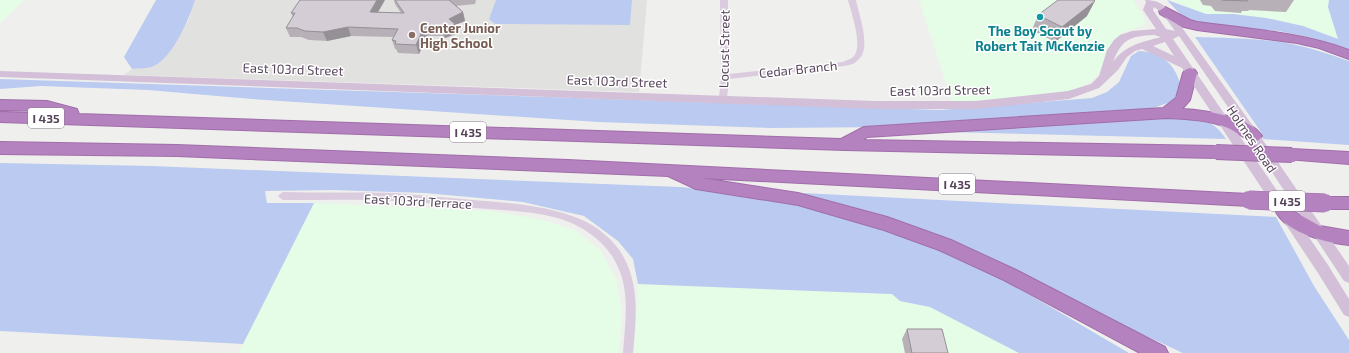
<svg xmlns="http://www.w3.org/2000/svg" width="1349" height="353" font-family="'Exo 2',sans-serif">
	<rect width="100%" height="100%" fill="#eff0ed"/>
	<path fill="#e5fce6" d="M0 0H25L0 23Z
		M919 0H1133L1143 15 1146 24 1122 33 1116 39 1106 64 1098 75 1088 83 1077 89 1062 92 989 100 952 102Z
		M1170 0H1329L1328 7 1339 39 1303 26 1266 18 1233 14H1206Z
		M314 203 493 211 543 220 575 230 601 251 616 279 622 311 619 353H238Z
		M638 284 892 294 900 301 930 307 1019 353H634Z"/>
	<path fill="#e1e1df" d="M195 0H647L639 92 124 75 132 69 154 66 188 21Z"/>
	<path fill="#bacaf0" d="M156 0H195C189 19 173 57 154 66 148 69 138 68 132 69L124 57Z
		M496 0H632L630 25 495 24 489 19Z
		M1167 0 1206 14H1233L1266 18 1303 26 1338 39 1328 7 1329 0H1349V50L1308 37 1279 31 1200 25 1180 14Z
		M1195 37C1225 38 1257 38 1287 43 1308 47 1329 54 1349 61V145L1263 139 1261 132Z
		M1139 51C1162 52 1176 65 1181 87L1173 101 1148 110 987 119 889 127 771 128 598 122 252 99 148 90 41 86 0 89V79L940 110 1092 98 1107 92 1119 82 1131 56Z
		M1174 117C1198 120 1211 116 1226 139L947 132Z
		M0 163 152 166 680 187C778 196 889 221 977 266 1028 292 1078 324 1129 353H1019L930 307 900 301 892 294 638 284 633 259 618 241 584 216 523 202 425 193 332 190 265 191 267 203H314L243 344 0 331Z
		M783 192 1276 217 1314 286 1349 340V353H1183L1133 330 966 246Z"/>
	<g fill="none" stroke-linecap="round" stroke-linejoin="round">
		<defs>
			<path id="highway" d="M1165 7 1190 20 1197 22C1248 29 1300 32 1349 50V59L1319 48 1297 43 1197 30 1180 26 1160 14 1159 11Z
				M1190 68 1195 70 1197 73 1190 100 1182 109C1203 110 1250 116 1262 136L1259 140C1248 143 1239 133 1228 128 1209 120 1188 119 1167 118L867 137 863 140 1216 146 1221 148 1224 152 1221 156 1216 158 844 150 0 122V112L57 114 47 111 0 110V100L47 101 77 109 79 114 841 139 864 127 1163 108 1176 98 1183 73 1185 70Z
				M0 142 177 145 568 160 1249 194 1255 196 1257 200 1255 204 1249 206 701 178 798 193 887 217 951 240 1016 270 1165 347 1168 353H1140L1004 280 939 250 884 230 798 205 696 189 668 176 177 156 0 154Z
				M1292 149 1349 152V164L1286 159 1284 155 1286 151Z
				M1325 197H1349V209H1325L1319 207 1317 203 1319 199Z
				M1284 206 1320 226 1349 231V245C1327 243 1287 233 1276 212L1278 207Z"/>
		</defs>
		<use href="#highway" stroke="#a16eaa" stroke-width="2"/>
		<path fill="#dacbde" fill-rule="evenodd" d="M720 0H728L729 74 843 62C846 60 852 59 854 56 863 45 851 12 848 0H856C859 15 872 49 858 60 855 64 849 65 844 66L729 79 727 98 726 100H720L719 98 721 77Z
			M283 192C320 193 358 192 395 193 421 195 447 198 473 200 509 203 546 205 580 219 597 226 614 240 623 256 640 286 636 320 633 353H623C625 323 631 289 615 261 605 242 584 227 564 220 535 211 504 210 474 208 448 205 421 202 395 201 358 199 320 200 283 200L280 198 278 196 280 194Z"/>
		<path fill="#d3bfd8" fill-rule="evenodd" d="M1145 0C1163 0 1168 9 1178 22L1258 133 1349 266V283L1344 281 1250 139 1179 36 1173 39 1328 265 1349 299V317L1344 315 1318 273 1182 68 1142 49 1135 51 1127 57 1118 70 1099 88 1069 99 976 109H876L0 77V71L876 101H976L1068 91 1091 84 1099 76 1107 50 1114 40 1120 35 1132 31 1156 29 1143 10 1146 2ZM1154 7 1162 13 1175 31 1166 29 1153 10ZM1154 35 1161 37C1142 42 1125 45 1113 62 1122 39 1130 36 1154 35ZM1165 42 1174 56 1153 46Z"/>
		<use href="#highway" fill="#b483bf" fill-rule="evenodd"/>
		<defs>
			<path id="highway-bridge-far1" d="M1216 152 1292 155"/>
			<path id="highway-bridge" d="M1249 200 1325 203"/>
		</defs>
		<use href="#highway-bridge-far1" stroke="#a16eaa" stroke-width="16" stroke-linecap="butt"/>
		<use href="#highway-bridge" stroke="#a16eaa" stroke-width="19" stroke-linecap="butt"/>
		<use href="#highway-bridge-far1" stroke="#b483bf" stroke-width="14"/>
		<use href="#highway-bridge" stroke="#b483bf" stroke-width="18"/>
	</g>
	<path fill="#b7b0b7" d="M394 0H476L475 4 456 6 463 12 465 21 455 25 458 33 445 38 442 36H427L419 54 398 53 396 49H395L392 40 394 37 351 36 327 41 309 40 301 37H290L286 28 293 17 291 13 378 12 401 13 395 4Z
		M1200 0H1294L1286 12 1249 10 1248 11H1242L1241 13 1215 11 1211 6 1203 5Z
		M1038 15 1087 16 1055 42 1032 30Z
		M907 329 948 353H905L902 339Z"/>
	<path fill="#959095" d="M377 0H385L373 21 370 12Z
		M1095 1 1087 16 1055 42 1062 27Z
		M463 12 465 21 455 25 458 33 445 38 443 30 449 19Z
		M348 27 351 36 327 41 323 32Z
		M424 27 427 36 419 54 416 45Z"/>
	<path fill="#d5cdd5" stroke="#959095" d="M300 0H377L370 12 404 13 395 0H449L463 12 449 19 455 24 443 30 440 27H424L416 45 395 44 396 41 392 40 398 29 348 27 323 32 305 31 297 28H286L295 13H291Z
		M1058 0H1094L1095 1 1062 27 1038 15Z
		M1222 0H1247L1248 1Z
		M907 329H942L948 353H912Z"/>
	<circle fill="#0f9aa8" stroke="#fff" stroke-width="1.5" cx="1040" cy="17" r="4"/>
	<circle fill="#8d6e63" stroke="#fff" stroke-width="1.5" cx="412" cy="35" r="4"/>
	<g text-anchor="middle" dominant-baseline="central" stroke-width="3" stroke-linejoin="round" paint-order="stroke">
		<g fill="#fff" stroke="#897d8d" stroke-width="1">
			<rect x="28" y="108" width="36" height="20" rx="3"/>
			<rect x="450" y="122" width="36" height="20" rx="3"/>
			<rect x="939" y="174" width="36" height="20" rx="3"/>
			<rect x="1269" y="191" width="36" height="20" rx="3"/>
		</g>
		<g font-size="12" font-weight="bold" fill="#57455c">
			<text x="46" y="118">I 435</text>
			<text x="468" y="132">I 435</text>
			<text x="957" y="184">I 435</text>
			<text x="1287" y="201">I 435</text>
		</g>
		<g font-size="13" font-weight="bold" fill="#785e54" stroke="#fff" text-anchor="start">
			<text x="420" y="28">Center Junior<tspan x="420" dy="15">High School</tspan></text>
		</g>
		<g font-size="13" font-weight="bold" fill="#0d838f" stroke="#fff">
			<text x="1040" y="31">The Boy Scout by<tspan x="1040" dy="15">Robert Tait McKenzie</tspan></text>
		</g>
		<g font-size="13" fill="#57455c" stroke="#fff">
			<text transform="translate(724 49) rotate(-89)">Locust Street</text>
			<text transform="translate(293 69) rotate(2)">East 103rd Street</text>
			<text transform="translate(798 69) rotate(-6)">Cedar Branch</text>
			<text transform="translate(617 81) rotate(2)">East 103rd Street</text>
			<text transform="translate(940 90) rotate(-1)">East 103rd Street</text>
			<text transform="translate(1252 139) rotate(56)">Holmes Road</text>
			<text transform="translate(418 201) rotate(3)">East 103rd Terrace</text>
		</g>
	</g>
</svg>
